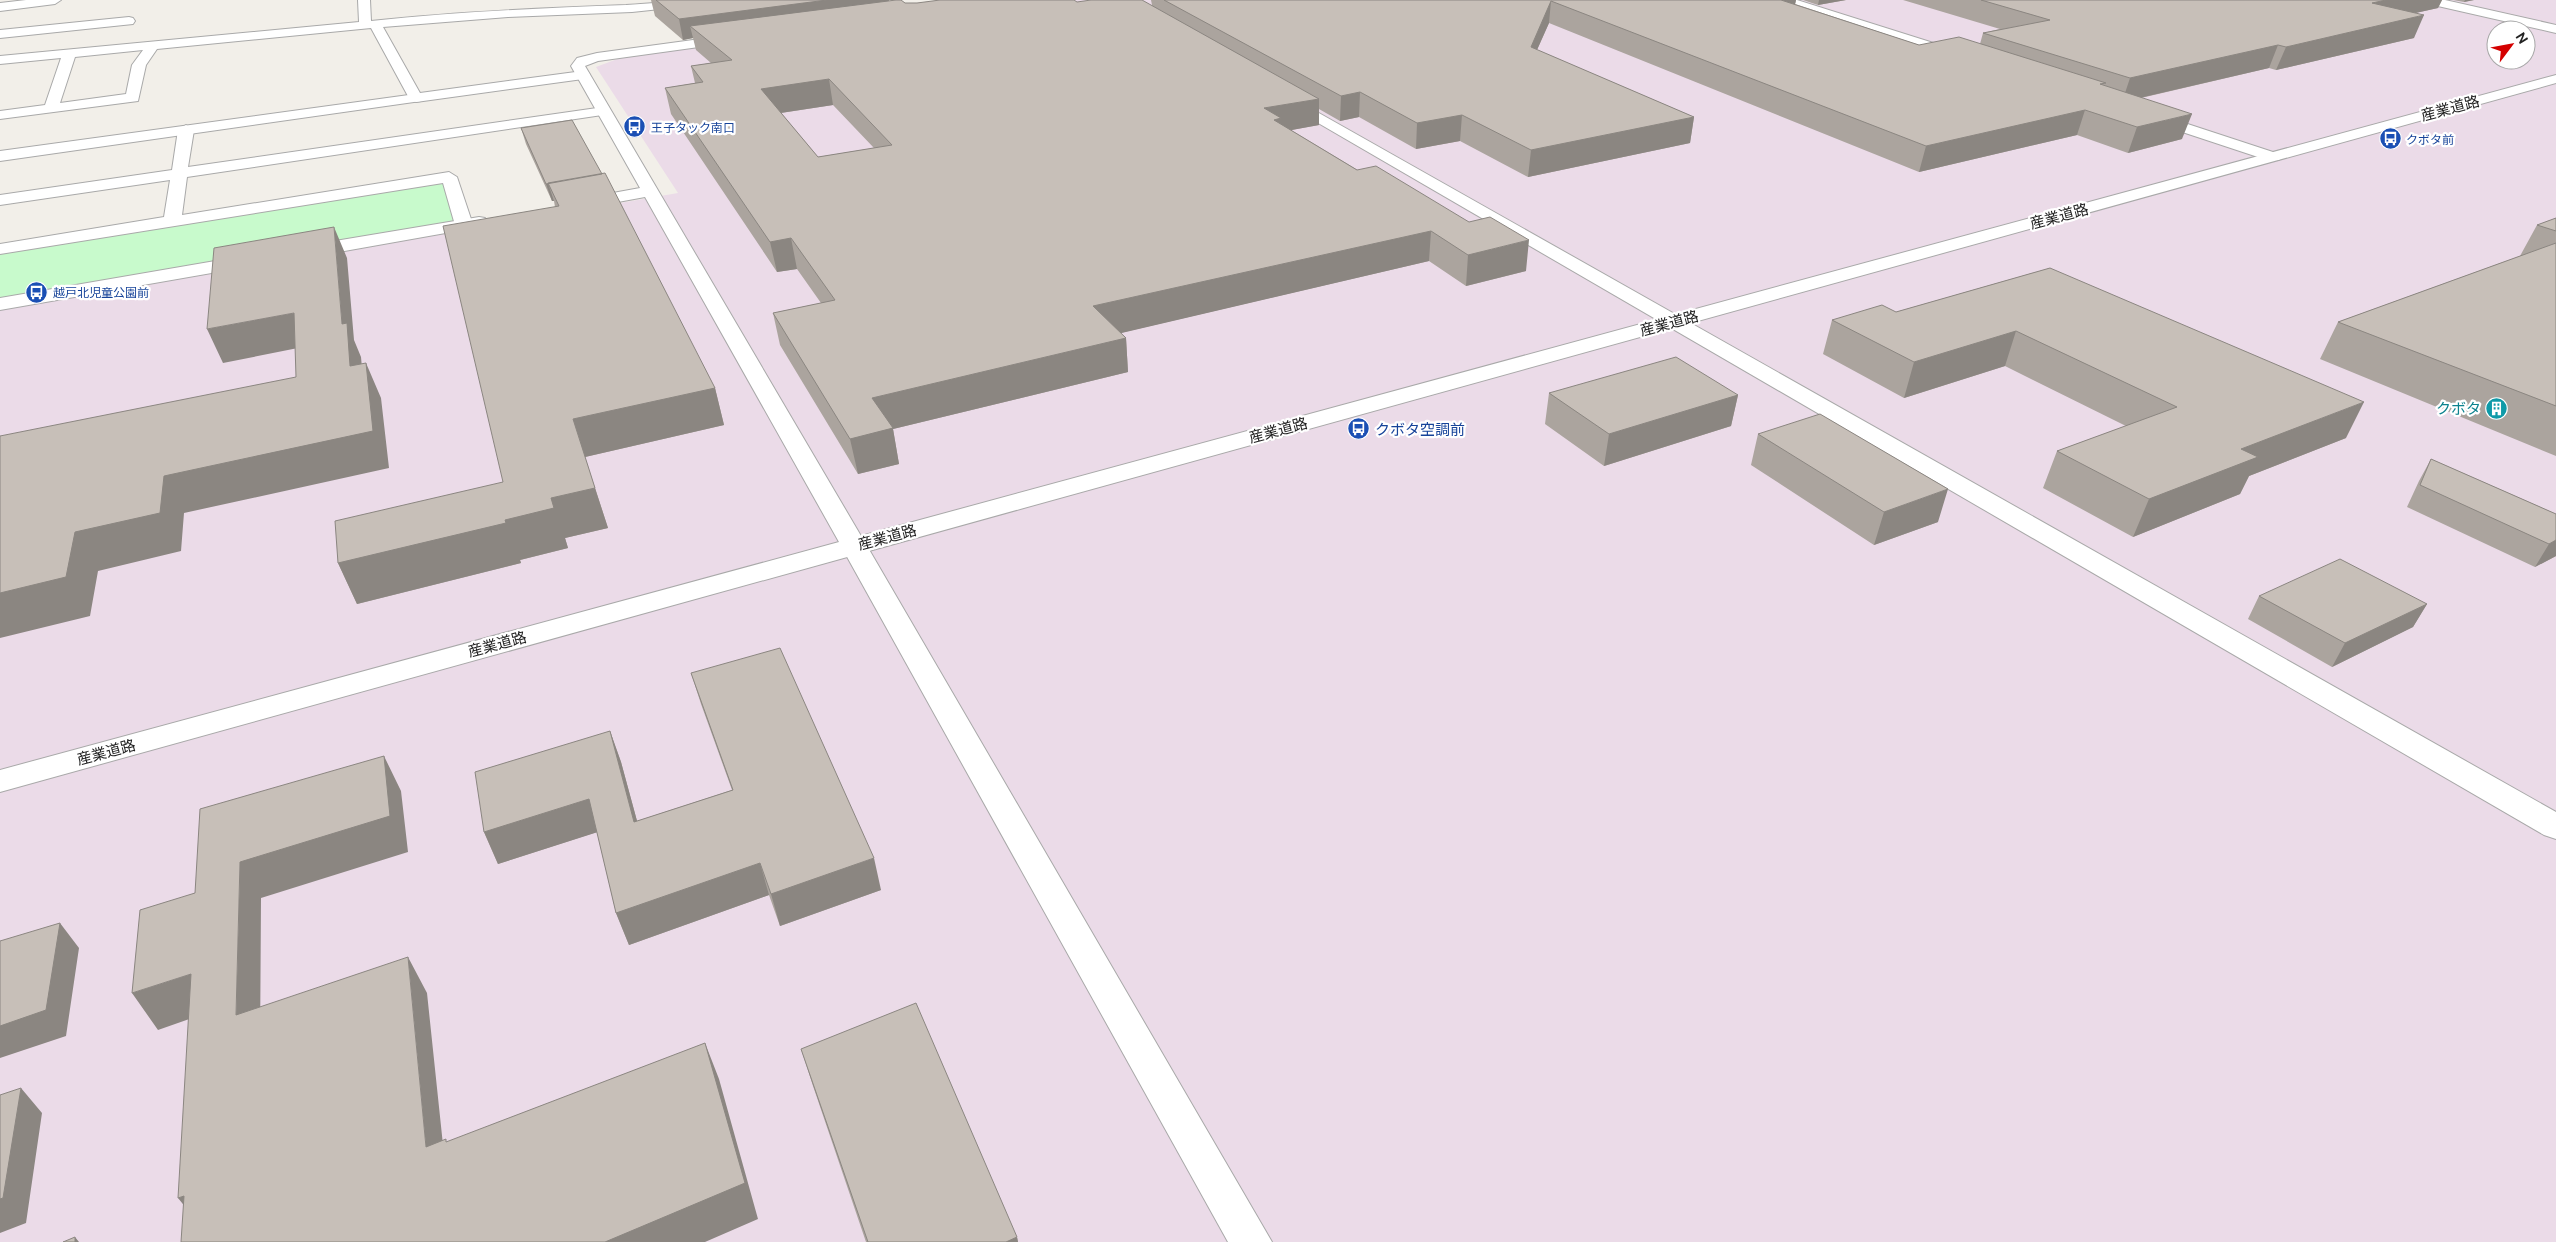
<svg xmlns="http://www.w3.org/2000/svg" width="2556" height="1242" font-family="Ubuntu,'Noto Sans JP',sans-serif">
	<rect width="100%" height="100%" fill="#f2efe9"/>
	<path fill="#ebdbe8" fill-rule="evenodd" d="M1043 0H2556V1242H0V310L678 193 596 67 620 58ZM2496 30H2526V60H2496Z"/>
	<path fill="#c8facc" d="M444 179 454 221 0 298V251Z"/>
	<g fill="none" stroke-linecap="round" stroke-linejoin="round">
		<defs>
			<path id="minor" d="M26 0H61L55 4 0 11V3Z
				M358 0H370L371 21C456 12 541 8 626 5 655 3 684 0 713 0L707 4 632 12 508 17 383 27 420 93 583 71 588 72 590 75 583 79 416 102 409 98 371 28 157 49 146 65 138 101 0 119V111L45 105 61 58 0 64V56L359 22ZM143 50 132 65 126 94 60 103 75 57Z
				M1779 0H1797L1962 52 1964 55 1962 58H1952L1781 3Z
				M129 17 133 18 135 21 133 24 0 38V30Z
				M1287 95 2556 812V839L2544 835 1282 102 1280 99Z
				M604 107 611 111 609 114 187 177 182 215 449 172 457 177 473 225 470 229H458L455 225 443 183 0 254V244L164 217 170 180 0 205V195L172 170 178 130 186 125 194 130 188 167Z
				M2151 112 2279 154 2281 157 2279 160H2267L2146 120 2143 117 2146 114Z
				M854 538 863 541 867 546 1272 1242H1228L841 546 845 541Z"/>
			<path id="tertiary" d="M2423 0H2445L2556 25V33L2429 4Z
				M730 35 735 36 737 39 735 42 598 61 585 66 861 536 2556 75V83L0 792V770L839 542 645 197 580 209 574 208 571 204 574 200 580 199 640 188 571 66 577 58 597 53Z
				M416 94 421 95 423 98 421 101 0 161V151Z
				M479 217 485 218 488 222 485 226 305 258 299 256 296 252 299 248 305 246Z
				M250 255 257 257 259 261 257 265 0 310V298Z"/>
		</defs>
		<use href="#minor" stroke="#a9a9a9" stroke-width="2"/>
		<use href="#tertiary" stroke="#a9a9a9" stroke-width="2"/>
		<use href="#minor" fill="#fff" fill-rule="evenodd"/>
		<use href="#tertiary" fill="#fff" fill-rule="evenodd"/>
	</g>
	<path fill="#aba49e" fill-rule="evenodd" d="M651 0H889V1L905 3 1077 2 1152 5 1151 0H1796L1795 4 1919 45 1980 44 1983 33 2000 29 1903 0H2442L2438 8 2415 13 2414 38 2276 70 2269 68 2141 98 2182 139 2128 153 2077 135 1919 172 1549 23 1537 50 1694 117 1690 143 1528 177 1460 141 1416 149 1359 117 1340 121 1319 109V125L1291 130 1526 271 1466 286 1429 261 1120 333 1126 338 1128 372 893 429 899 464 858 474 780 345 773 313 821 303 797 269 777 272 671 114 665 88 695 83 691 66 711 63 696 50 693 38 683 40 655 16ZM833 105 874 148 818 157 781 113Z
		M1803 0H1846L1818 5Z
		M2453 0H2474L2464 2Z
		M521 128 715 388 724 425 585 457 608 528 565 538 568 548 520 560 521 563 357 604 338 563 503 482 555 207 554 201H552L526 144Z
		M2556 218V456L2320 359 2338 322 2520 256 2537 225Z
		M2050 268 2346 438 2249 476 2240 494 2133 537 2043 488 2057 451 2126 426 2005 366 1904 398 1823 354 1832 320 1896 312Z
		M1549 393 1738 395 1731 426 1604 466 1545 424Z
		M1758 434 1938 522 1874 545 1751 465Z
		M2431 459 2556 514V556L2535 567 2407 507 2419 481Z
		M2259 596 2427 604 2413 627 2332 667 2248 619Z
		M691 673 881 890 780 926 769 895 629 945 616 913 597 832 498 864 484 832 610 731 621 762 637 821 732 790 701 704Z
		M801 1049 1017 1237 1018 1242H866L813 1086Z"/>
	<path fill="#8b8681" d="M827 0H889L891 12 690 26 693 38 683 40 679 19Z
		M1761 0H1796L1794 9Z
		M1819 0H1846L1818 5Z
		M2386 0H2442L2438 8 2362 25 2372 3Z
		M2465 0H2474L2464 2Z
		M1551 1 1549 23 1528 70 1531 47Z
		M2424 15 2414 38 2276 70 2286 47Z
		M2278 45 2269 68 2122 102 2130 78Z
		M829 79 833 105 767 115 761 89Z
		M1360 92 1359 117 1340 121 1341 96Z
		M1319 99V125L1281 132 1264 108Z
		M2085 110 2077 135 1919 172 1926 146Z
		M2192 114 2182 139 2128 153 2137 127Z
		M1462 115 1460 141 1416 149 1417 123Z
		M1694 117 1690 143 1528 177 1531 150Z
		M548 183 554 201H552L546 184Z
		M334 227 347 258 354 340 361 357 365 401 350 366 342 324Z
		M1431 231 1429 261 1096 339 1093 306Z
		M791 238 797 269 777 272 770 242Z
		M1529 240 1526 271 1466 286 1468 255Z
		M294 313 308 346 223 363 207 329Z
		M2016 331 2005 366 1904 398 1914 362Z
		M1126 338 1128 372 893 429 899 464 858 474 850 439 872 398Z
		M366 363 381 398 389 468 184 513 181 551 98 571 90 616 0 638V593L75 532 164 476Z
		M715 388 724 425 585 457 573 419Z
		M1738 395 1731 426 1604 466 1609 434Z
		M2364 402 2346 438 2249 476 2240 494 2133 537 2149 499 2241 449Z
		M595 488 608 528 565 538 568 548 520 560 521 563 357 604 338 563 505 520 551 498Z
		M1948 489 1938 522 1874 545 1884 512Z
		M2556 540V556L2535 567 2549 544Z
		M2427 604 2413 627 2332 667 2345 643Z
		M610 731 621 762 646 854 634 822Z
		M384 756 401 791 408 852 261 898 260 1052 236 1015 240 862Z
		M589 799 601 831 498 864 484 832Z
		M874 858 881 890 780 926 771 894Z
		M760 863 769 895 629 945 616 913Z
		M60 923 79 948 66 1036 0 1058V1026Z
		M408 957 427 993 447 1183 426 1147Z
		M191 974 215 1010 158 1030 132 993Z
		M705 1043 719 1079 758 1219 705 1242H605Z
		M21 1088 42 1113 26 1223 0 1233V1199Z
		M184 1196 207 1234 178 1198Z
		M75 1237 79 1242H75Z
		M1017 1237 1018 1242H1006Z"/>
	<path fill="#c7bfb8" stroke="#8b8681" fill-rule="evenodd" d="M656 0H827L679 19Z
		M896 0H901L905 3H917L940 0H1074L1077 2 1091 0H1142L1319 99 1264 108 1281 118 1274 120 1357 170 1376 166 1469 222 1490 217 1529 240 1468 255 1431 231 1093 306 1126 338 872 398 893 428 850 439 773 313 835 300 791 238 770 242 665 88 703 82 691 66 732 60 690 26ZM829 79 892 145 818 157 761 89Z
		M1164 0H1781L1919 45 1959 37 2106 83 2100 84 2192 114 2137 127 2085 110 1926 146 1551 1 1531 47 1694 117 1531 150 1462 115 1417 123 1360 92 1341 96Z
		M1981 0H2386L2372 3 2424 15 2286 47 2278 45 2130 78 1983 33 2050 20Z
		M572 120 602 174 546 184 521 128Z
		M605 173 715 388 573 419 595 488 551 498 554 508 505 520 506 523 338 563 335 521 503 482 443 226 559 206 548 183Z
		M2556 218V231L2537 225Z
		M334 227 342 324 347 323 350 366 366 363 373 431 164 476 160 513 75 532 66 577 0 593V436L296 377 294 313 207 329 214 248Z
		M2556 243V406L2338 322Z
		M2050 268 2364 402 2241 449 2258 457 2149 499 2057 451 2177 407 2016 331 1914 362 1832 320 1882 305 1896 312Z
		M1676 357 1738 395 1609 434 1549 393Z
		M1820 414 1948 489 1884 512 1758 434Z
		M2431 459 2556 514V540L2549 544 2420 485Z
		M2340 559 2427 604 2345 643 2259 596Z
		M780 648 874 858 771 894 760 863 616 913 589 799 484 832 475 772 610 731 634 822 733 790 691 673Z
		M384 756 390 816 240 862 236 1015 408 957 426 1147 446 1139V1142L705 1043 745 1183 605 1242H181L184 1196 178 1198 191 974 132 993 140 910 195 893 200 809Z
		M60 923 46 1010 0 1026V941Z
		M916 1003 1017 1237 1006 1242H868L801 1049Z
		M21 1088 3 1198 0 1199V1095Z
		M75 1237V1242H63Z"/>
	<defs>
		<symbol id="bus-disc" viewBox="-11 -11 22 22"><circle r="9.5" fill="#1a4fb4" stroke="#fff"/><path d="M-5-6H5V4H4V6H2V4H-2V6H-4V4H-5ZM-3.5-4V0h7V-4ZM-3.5 1.2v1.5H-2V1.2ZM2 1.2v1.5H3.5V1.2Z" fill="#fff"/></symbol>
		<symbol id="building-disc" viewBox="-11 -11 22 22"><circle r="9.5" fill="#0f9aa8" stroke="#fff"/><path d="M-4-6H4V6H1V3H-1V6H-4ZM-2.5-4.3h1.7v1.8h-1.7ZM.8-4.3h1.7v1.8H.8ZM-2.5-1h1.7V.8h-1.7ZM.8-1h1.7V.8H.8Z" fill="#fff"/></symbol>
	</defs>
	<g fill-rule="evenodd">
		<use href="#bus-disc" x="622" y="114" width="25" height="25"/>
		<use href="#bus-disc" x="2378" y="126" width="25" height="25"/>
		<use href="#bus-disc" x="24" y="280" width="25" height="25"/>
		<use href="#building-disc" x="2484" y="396" width="25" height="25"/>
		<use href="#bus-disc" x="1346" y="416" width="25" height="25"/>
	</g>
	<g text-anchor="middle" dominant-baseline="central" stroke-width="4.5" stroke-linejoin="round" paint-order="stroke">
		<g font-size="12" fill="#164399" stroke="#fff" text-anchor="start">
			<text x="651" y="127">王子タック南口</text>
			<text x="2406" y="139">クボタ前</text>
			<text x="53" y="292">越戸北児童公園前</text>
		</g>
		<g font-size="15" fill="#222" stroke="#fff">
			<text transform="translate(2450 108) rotate(-15)">産業道路</text>
			<text transform="translate(2059 216) rotate(-15)">産業道路</text>
			<text transform="translate(1669 323) rotate(-15)">産業道路</text>
			<text transform="translate(1278 430) rotate(-15)">産業道路</text>
			<text transform="translate(887 537) rotate(-15)">産業道路</text>
			<text transform="translate(497 644) rotate(-15)">産業道路</text>
			<text transform="translate(106 752) rotate(-15)">産業道路</text>
		</g>
		<g font-size="15" fill="#0d838f" stroke="#fff" text-anchor="end">
			<text x="2481" y="408">クボタ</text>
		</g>
		<g font-size="15" fill="#164399" stroke="#fff" text-anchor="start">
			<text x="1375" y="429">クボタ空調前</text>
		</g>
	</g>
	<g transform="translate(2511 45) rotate(58)"><circle r="24" fill="#ffffff" stroke="#a7a7a7"/>
	<path d="M0-4L9 19L0 12L-9 19Z" fill="#d40000"/>
	<text y="-8" font-size="14" font-weight="bold" text-anchor="middle" fill="#222222">N</text>
	</g>
</svg>
